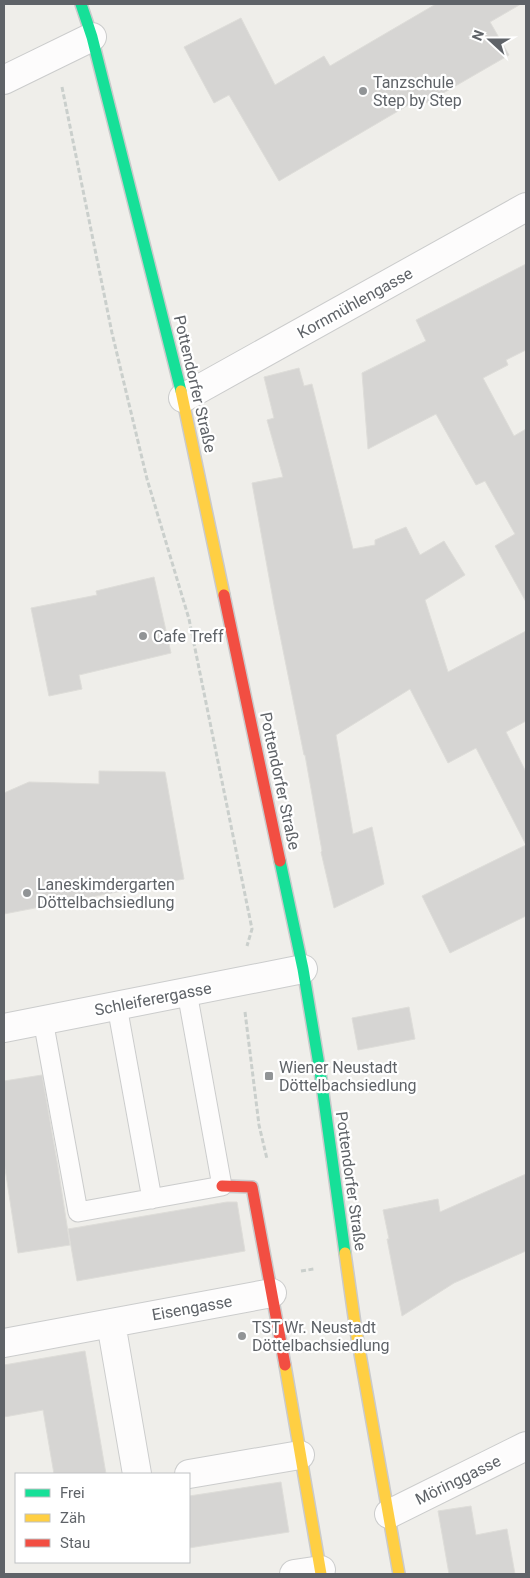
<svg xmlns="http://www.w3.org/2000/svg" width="530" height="1578" font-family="Roboto,sans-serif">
	<rect width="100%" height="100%" fill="#efeeea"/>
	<path fill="#d6d5d3" stroke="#deddd9" d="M436 4H521L490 22 509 55 426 103 422 97 279 181 229 95 214 103 184 47 241 18 275 85 324 56 330 66Z
		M526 264V350L506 360 508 365 483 378 514 436 526 429V602L495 546 515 534 485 481 476 485 436 414 368 449 362 373 426 341 416 320Z
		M299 368 304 386 312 384 353 549 375 545V540L406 527 420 555 444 541 465 575 425 600 448 672 526 631V721L506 732 526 772V916L450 953 422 896 526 845 476 748 448 763 410 689 336 735 353 834 372 827 384 884 334 908 321 852 322 851 305 755H304L274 605 252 483 283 477 267 420 274 418 264 377Z
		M154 577 171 653 79 675 82 689 49 696 31 608 97 595 96 591Z
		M99 771 165 772 184 879 4 914V793L29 782 99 784Z
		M409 1007 415 1039 358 1050 352 1018Z
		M42 1075 58 1167 70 1245 18 1253 4 1162V1081Z
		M526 1174V1251L454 1283 402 1316 387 1239H389L383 1210 438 1199 440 1212Z
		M227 1202H237L245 1251 77 1281 68 1229Z
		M85 1351 106 1474H54L43 1410 4 1417V1365Z
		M281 1482 289 1532 189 1548V1496Z
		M471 1506 476 1535 507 1529 515 1574H449L438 1511Z"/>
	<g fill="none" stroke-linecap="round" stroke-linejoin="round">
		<defs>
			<path id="lane" d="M117 1006 152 1199
				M43 1020 78 1212 222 1186 187 992"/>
			<path id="street" d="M4 80 92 37
				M183 398 526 207
				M4 1028 303 969
				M111 1323 137 1474
				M4 1343 272 1293
				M189 1474 300 1455
				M389 1514 526 1446
				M294 1574 321 1570"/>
			<path id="fast" d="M81 4 92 37 181 391
				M280 861 303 969 320 1071 345 1253"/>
			<path id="slow" d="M181 391 224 595
				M345 1253 356 1331 399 1574
				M285 1365 321 1574"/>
			<path id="jam" d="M224 595 280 861
				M222 1186 252 1187 285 1365"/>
		</defs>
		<use href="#lane" stroke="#cbcccc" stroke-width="21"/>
		<use href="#street" stroke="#cbcccc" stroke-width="30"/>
		<use href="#fast" stroke="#cacacb" stroke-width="14"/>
		<use href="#slow" stroke="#cacacb" stroke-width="14"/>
		<use href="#jam" stroke="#cacacb" stroke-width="14"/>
		<path stroke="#cacfcc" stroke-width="3" stroke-dasharray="5 2.5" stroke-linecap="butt" d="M62 87 112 333 147 479 189 619 252 929 247 946
			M245 1012 259 1125 267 1159
			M301 1271 314 1269"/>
		<use href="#lane" stroke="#fdfcfc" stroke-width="19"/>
		<use href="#street" stroke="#fdfcfc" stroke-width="28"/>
		<use href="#fast" stroke="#16e098" stroke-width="11"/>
		<use href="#slow" stroke="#ffcf43" stroke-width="11"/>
		<use href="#jam" stroke="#f24e42" stroke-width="11"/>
	</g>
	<g fill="#919496" stroke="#fff" stroke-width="2">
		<circle cx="363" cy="91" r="5"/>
		<circle cx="143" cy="636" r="5"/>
		<circle cx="27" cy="893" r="5"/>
		<rect x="264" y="1071" width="10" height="10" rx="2.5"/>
		<circle cx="242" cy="1336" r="5"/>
	</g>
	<g text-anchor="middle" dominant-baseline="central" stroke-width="4.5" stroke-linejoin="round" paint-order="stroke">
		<g font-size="16" fill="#5f6368" stroke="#fff" text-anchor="start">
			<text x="373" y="82">Tanzschule<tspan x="373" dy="18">Step by Step</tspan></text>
			<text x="153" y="636">Cafe Treff</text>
			<text x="37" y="884">Laneskimdergarten<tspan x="37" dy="18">Döttelbachsiedlung</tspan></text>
			<text x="279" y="1067">Wiener Neustadt<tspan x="279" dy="18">Döttelbachsiedlung</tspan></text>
			<text x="252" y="1327">TST Wr. Neustadt<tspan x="252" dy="18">Döttelbachsiedlung</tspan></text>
		</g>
		<g font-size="16" fill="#5f6368" stroke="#fff">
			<text transform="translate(355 303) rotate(-29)">Kornmühlengasse</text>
			<text transform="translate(195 384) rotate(77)">Pottendorfer Straße</text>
			<text transform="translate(280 781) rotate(78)">Pottendorfer Straße</text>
			<text transform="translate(153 999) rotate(-11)">Schleiferergasse</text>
			<text transform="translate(351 1181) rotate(82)">Pottendorfer Straße</text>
			<text transform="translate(192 1308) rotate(-10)">Eisengasse</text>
			<text transform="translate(458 1480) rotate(-26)">Möringgasse</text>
		</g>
	</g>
	<rect width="530" height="1578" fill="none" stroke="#5f6368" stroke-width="10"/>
	<rect x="15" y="1473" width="175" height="90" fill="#ffffff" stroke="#bfc1c3"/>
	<rect x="25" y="1489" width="25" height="8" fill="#16e098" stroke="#bfc1c3"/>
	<text x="60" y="1498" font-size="15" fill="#5f6368">Frei</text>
	<rect x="25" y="1514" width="25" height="8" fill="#ffcf43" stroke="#bfc1c3"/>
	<text x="60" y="1523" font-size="15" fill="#5f6368">Zäh</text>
	<rect x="25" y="1539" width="25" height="8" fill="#f24e42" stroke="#bfc1c3"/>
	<text x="60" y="1548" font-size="15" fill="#5f6368">Stau</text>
	<g transform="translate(490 40) rotate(291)" stroke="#ffffff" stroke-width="4" paint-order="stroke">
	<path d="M0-4L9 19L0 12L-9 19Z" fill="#5f6368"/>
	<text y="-8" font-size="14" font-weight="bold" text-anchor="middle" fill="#5f6368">N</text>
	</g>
</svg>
